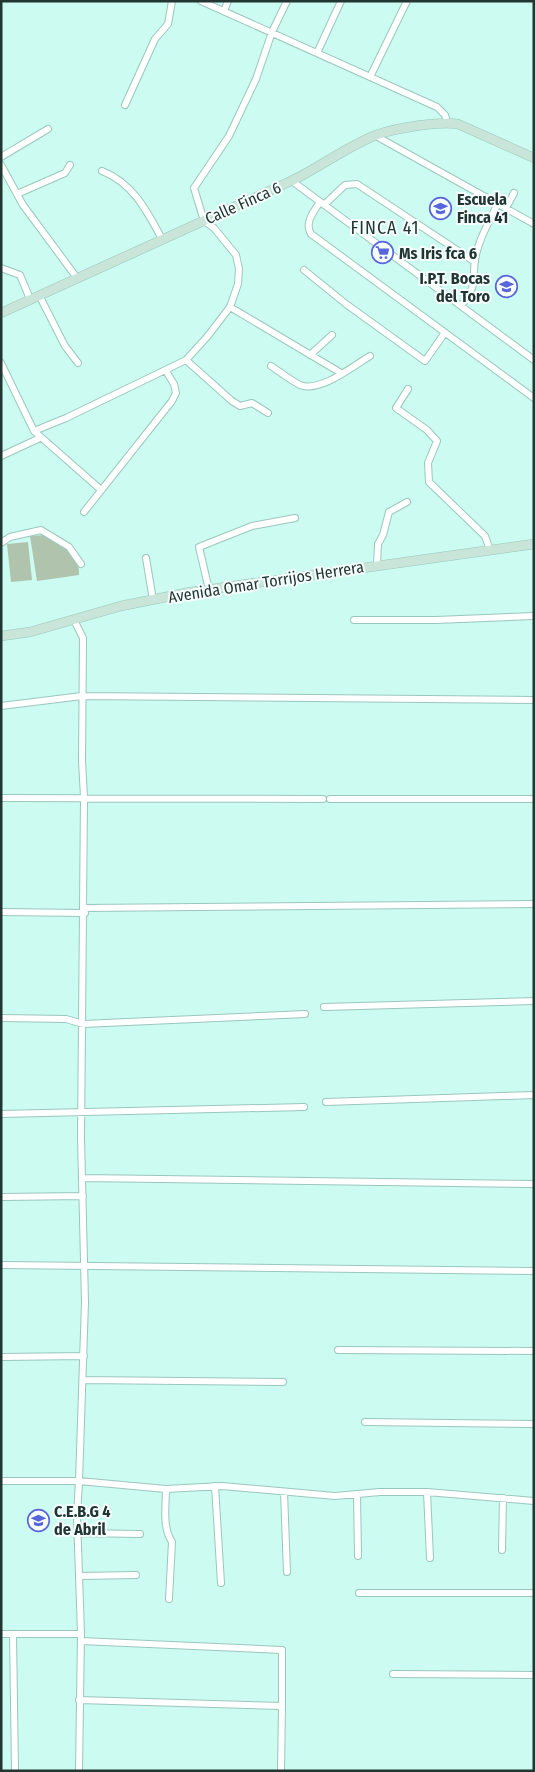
<svg xmlns="http://www.w3.org/2000/svg" width="535" height="1772" font-family="'Fira Sans Condensed',sans-serif">
	<rect width="100%" height="100%" fill="#ccfbf1"/>
	<path fill="#afc3ad" d="M46 535C61 544 81 555 79 575L37 581 30 536Z
		M28 542 32 580 11 582 7 544Z"/>
	<g fill="none" stroke-linecap="round" stroke-linejoin="round">
		<defs>
			<path id="street" d="M201 1 437 107 445 115 447 122
				M224 11 228 1
				M317 53 341 1
				M370 77 407 1
				M125 105 155 39 168 24 172 1
				M376 136 534 224
				M1 157 48 129
				M1 165 23 205 77 278
				M102 171C133 183 147 211 162 239
				M292 181 534 360
				M17 194 65 173 70 165
				M320 202C314 211 304 223 311 234L534 398
				M324 205 345 185 357 184 475 262
				M506 208 514 193
				M1 268 20 275 30 299
				M304 270 346 304 425 361 444 334
				M39 295 65 346 78 363
				M461 306C482 280 469 276 477 251 481 234 491 219 498 203
				M230 307 341 373
				M310 355 332 335
				M186 360 232 401 240 406 252 403 268 413
				M1 363 34 431 100 489
				M271 366C280 372 290 380 300 385 320 393 353 366 370 356
				M408 389 396 408 427 430 437 441 428 463 429 482 485 536 490 550
				M34 431 66 418 186 360 207 337 230 307 238 284 239 269 236 255 214 228 204 221 194 188 229 136 256 79 272 32 287 1
				M1 456 40 438
				M84 512 172 401 176 393 174 384 166 371
				M1 543 10 537 41 530 69 547 81 564
				M146 558 153 600
				M377 565 378 544 383 535 389 512 407 502
				M209 590 199 547 252 526 295 518
				M354 620H436L534 616
				M1 706 82 696 534 700
				M1 798 323 799
				M330 799H534
				M84 908 534 904
				M1 912 85 913
				M324 1007 534 1001
				M1 1018 66 1019 83 1024 305 1014
				M326 1102 534 1095
				M1 1114 304 1107
				M82 1178 534 1184
				M1 1197 83 1196
				M1 1265 534 1271
				M338 1350 534 1351
				M1 1357 84 1356
				M83 1380 283 1382
				M365 1422 534 1424
				M1 1481H79L85 1302 81 1138 84 797 82 761 83 638 74 620
				M215 1486 221 1583
				M166 1489C166 1506 162 1527 172 1542L169 1599
				M284 1492 287 1572
				M427 1492 430 1558
				M357 1494 358 1556
				M78 1533 140 1534
				M502 1550 503 1498
				M80 1576 136 1575
				M359 1593H534
				M1 1634H81
				M13 1634 15 1771
				M393 1674 534 1675
				M79 1700 282 1706V1650L81 1641
				M79 1771 81 1634 77 1516 79 1481 166 1489 222 1486 335 1496 380 1492H427L534 1501
				M281 1771 282 1706"/>
			<path id="secondary" d="M1 313C97 269 193 226 289 182 319 168 346 147 376 135 396 128 438 121 458 124L534 158
				M1 636 30 632 121 606 191 592 534 544"/>
		</defs>
		<use href="#street" stroke="#9ac7bd" stroke-width="8"/>
		<use href="#secondary" stroke="#9ac7bd" stroke-width="10"/>
		<use href="#street" stroke="#fff" stroke-width="6"/>
		<use href="#secondary" stroke="#c9e4d8" stroke-width="9"/>
	</g>
	<defs>
		<symbol id="school-ring" viewBox="-11 -11 22 22"><circle r="9.5" fill="#f6fffd" stroke="#5a64dc" stroke-width="1.5"/><path d="M0-5L7-2L0 1L-7-2ZM-4 1L0 2.5L4 1V4Q0 6-4 4Z" fill="#5a64dc"/></symbol>
		<symbol id="supermarket-ring" viewBox="-11 -11 22 22"><circle r="9.5" fill="#f6fffd" stroke="#5a64dc" stroke-width="1.5"/><path d="M-6-5.5h2.5l.6 2H6L4.5 2H-2.5L-4.4-4H-6ZM-1.5 3.2a1.3 1.3 0 1 0 .1 0ZM3 3.2a1.3 1.3 0 1 0 .1 0Z" fill="#5a64dc"/></symbol>
	</defs>
	<g fill-rule="evenodd">
		<use href="#school-ring" x="428" y="196" width="25" height="25"/>
		<use href="#supermarket-ring" x="370" y="240" width="25" height="25"/>
		<use href="#school-ring" x="494" y="274" width="25" height="25"/>
		<use href="#school-ring" x="26" y="1508" width="25" height="25"/>
	</g>
	<g text-anchor="middle" dominant-baseline="central" stroke-width="4" stroke-linejoin="round" paint-order="stroke">
		<g font-size="16" font-weight="bold" fill="#233532" stroke="#f6fffd" text-anchor="start">
			<text x="457" y="199">Escuela<tspan x="457" dy="18">Finca 41</tspan></text>
			<text x="399" y="253">Ms Iris fca 6</text>
			<text x="490" y="278" text-anchor="end">I.P.T. Bocas<tspan x="490" dy="18">del Toro</tspan></text>
			<text x="54" y="1511">C.E.B.G 4<tspan x="54" dy="18">de Abril</tspan></text>
		</g>
		<g font-size="16" fill="#233532" stroke="#f6fffd">
			<text transform="translate(243 203) rotate(-24)">Calle Finca 6</text>
			<text transform="translate(266 582) rotate(-9)">Avenida Omar Torrijos Herrera</text>
		</g>
		<g font-size="18" letter-spacing="1" fill="#233532" stroke="#f6fffd">
			<text x="385" y="228">FINCA 41</text>
		</g>
	</g>
	<rect width="535" height="1772" fill="none" stroke="#233532" stroke-width="5"/>
</svg>
